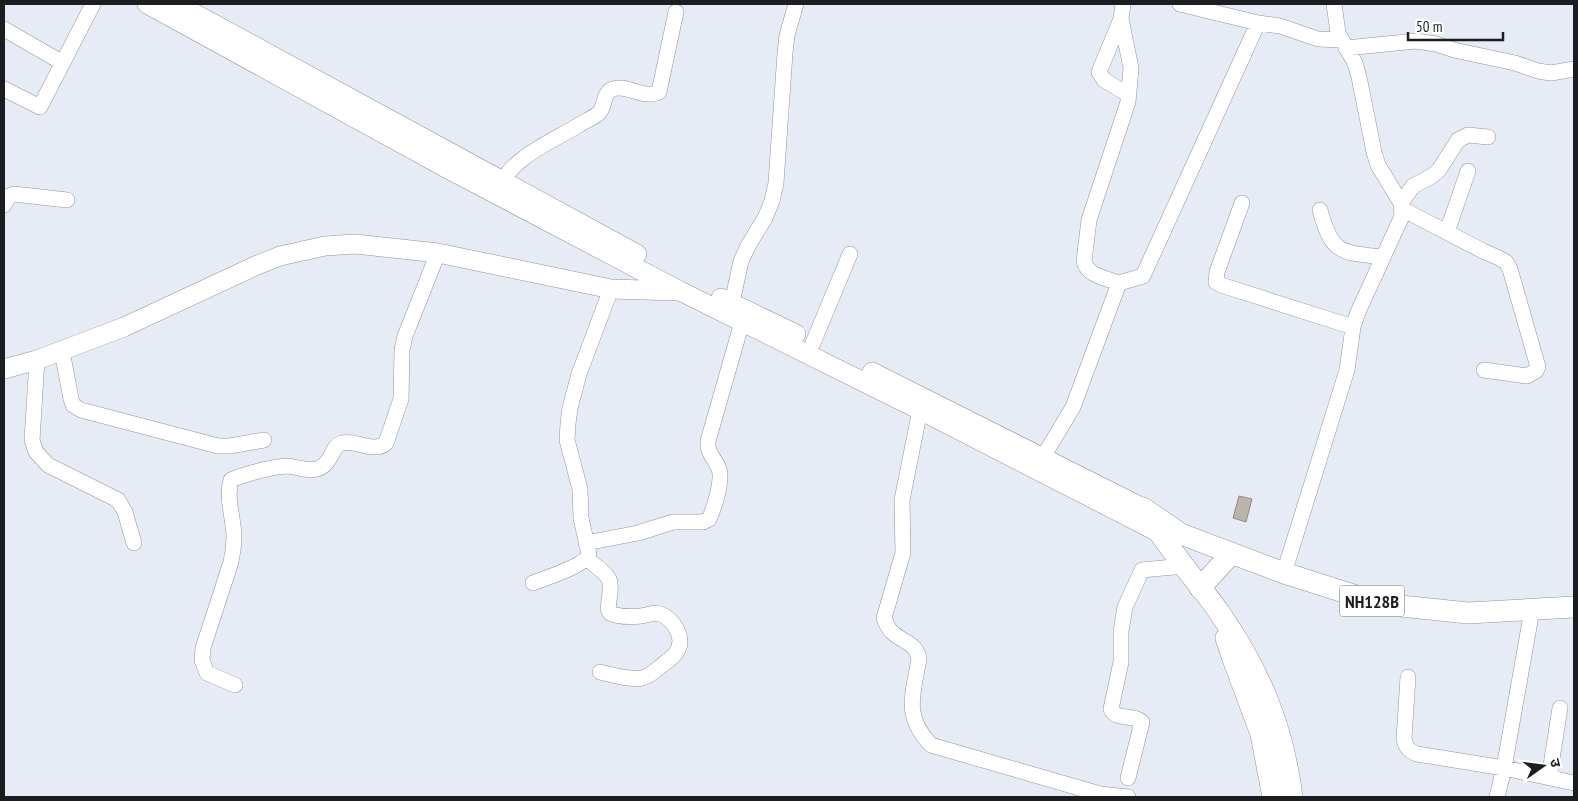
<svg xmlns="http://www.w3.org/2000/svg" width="1578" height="801" font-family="'PT Sans Narrow','Noto Sans Devanagari',sans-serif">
	<rect width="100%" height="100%" fill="#e7ebf6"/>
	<path fill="#bbb4ab" stroke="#938b83" d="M1239 496 1252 499 1246 522 1233 518Z"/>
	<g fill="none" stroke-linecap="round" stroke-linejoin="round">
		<defs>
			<path id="minor" d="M1180 4 1258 23 1280 26 1318 39 1342 40
				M1121 19 1099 72 1104 80 1129 95
				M4 29 63 63
				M1346 48 1416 41 1436 44 1454 50 1515 63 1538 71 1551 73 1574 69
				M4 89 40 107 93 4
				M497 190C512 157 549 143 579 125 585 121 593 118 599 113 605 107 603 94 611 90 624 82 643 100 659 92L676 12
				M1242 203 1217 272 1216 282 1221 285 1353 327
				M1401 203 1413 186 1432 176 1439 170 1458 140 1468 135 1488 137
				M4 205 9 196 14 194 67 200
				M1402 209 1483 251 1499 258 1506 262 1510 269 1538 367 1536 371 1527 376 1484 370
				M1320 210C1332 254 1340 252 1382 257
				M1447 232 1468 171
				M1119 283C1106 278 1087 276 1084 261L1089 220 1128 102 1131 68 1121 19 1123 4
				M732 303 741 261 748 246 765 218 772 201 776 183 785 53 787 35 796 4
				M813 343 850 254
				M62 351 71 399 73 405 81 410 218 446H230L264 440
				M37 360 32 440 36 452 48 465 118 500 125 512 134 543
				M920 410 902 500 903 553 884 618C886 623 888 629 892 632 902 642 917 643 919 659 913 694 903 716 931 745L1100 794 1128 797
				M1043 457 1073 407 1119 283 1143 276 1258 23
				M586 543 638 533 673 522H703L709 519C714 509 723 480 719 469 715 458 707 454 708 441L742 322
				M587 559C614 580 612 576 608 609L610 613C618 617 631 617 641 616 651 615 656 610 666 617 677 625 685 641 676 653 672 658 666 662 661 666 655 671 650 676 642 678 628 680 613 675 600 672
				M1284 573 1347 370 1353 327 1358 312 1402 216 1401 203 1378 165 1374 152 1359 77 1355 63 1338 33 1334 4
				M533 583C545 578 585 566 589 554L581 518 580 489 567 440 568 424 570 408 579 374 611 289
				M1408 677 1404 739C1406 748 1409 751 1417 754L1504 768 1574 783
				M235 685 207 673 202 660 203 648 231 562C233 553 234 544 234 535 233 516 226 498 231 480 243 474 273 467 286 466 296 466 306 472 317 469 333 464 331 445 342 443 356 439 374 454 386 443L401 399 402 350 405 336 438 253
				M1128 778 1142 722C1134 714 1116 721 1111 709L1121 662V631L1125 607 1142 570 1184 566
				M1549 778 1560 708
				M1497 797 1504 768 1532 610"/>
			<path id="major" d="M147 4 446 168 680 291 920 410 1158 532H1162
				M177 4 637 254
				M721 298 796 334
				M4 369 37 360 124 327 255 266 280 256 325 246 355 244 438 253 611 289 676 291
				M872 372 1143 508"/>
			<path id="highway" d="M1143 508 1181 534 1284 573 1366 599 1401 606 1468 613 1574 607
				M1149 517C1170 551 1196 580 1219 612 1260 671 1283 726 1292 797
				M1200 588 1232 553
				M1226 638 1233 659 1261 734 1273 797"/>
		</defs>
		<use href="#minor" stroke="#90939d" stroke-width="16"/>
		<use href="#major" stroke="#90939d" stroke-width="20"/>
		<use href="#highway" stroke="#90939d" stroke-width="22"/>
		<use href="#minor" stroke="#fff" stroke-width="15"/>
		<use href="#major" stroke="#fff" stroke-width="19"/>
		<use href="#highway" stroke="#fff" stroke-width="21"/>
	</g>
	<g text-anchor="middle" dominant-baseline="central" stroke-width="5" stroke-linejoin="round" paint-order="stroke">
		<rect fill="#fff" stroke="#5f6163" stroke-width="1" x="1339.5" y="585.5" width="65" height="31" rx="4"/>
		<g font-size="18" font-weight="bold" fill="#1b1d20">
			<text x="1372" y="601">NH128B</text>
		</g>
	</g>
	<rect width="1578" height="801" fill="none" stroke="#1b1d20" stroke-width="10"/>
	<g transform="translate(1543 766) rotate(76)" stroke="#ffffff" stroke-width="4" paint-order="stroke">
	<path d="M0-4L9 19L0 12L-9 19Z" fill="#1b1d20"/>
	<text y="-8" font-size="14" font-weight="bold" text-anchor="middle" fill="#1b1d20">उ</text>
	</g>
	<path d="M1408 32v8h95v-8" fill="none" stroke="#1b1d20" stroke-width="2.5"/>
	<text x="1416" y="32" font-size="15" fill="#1b1d20" stroke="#ffffff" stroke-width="4" paint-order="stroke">50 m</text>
</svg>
